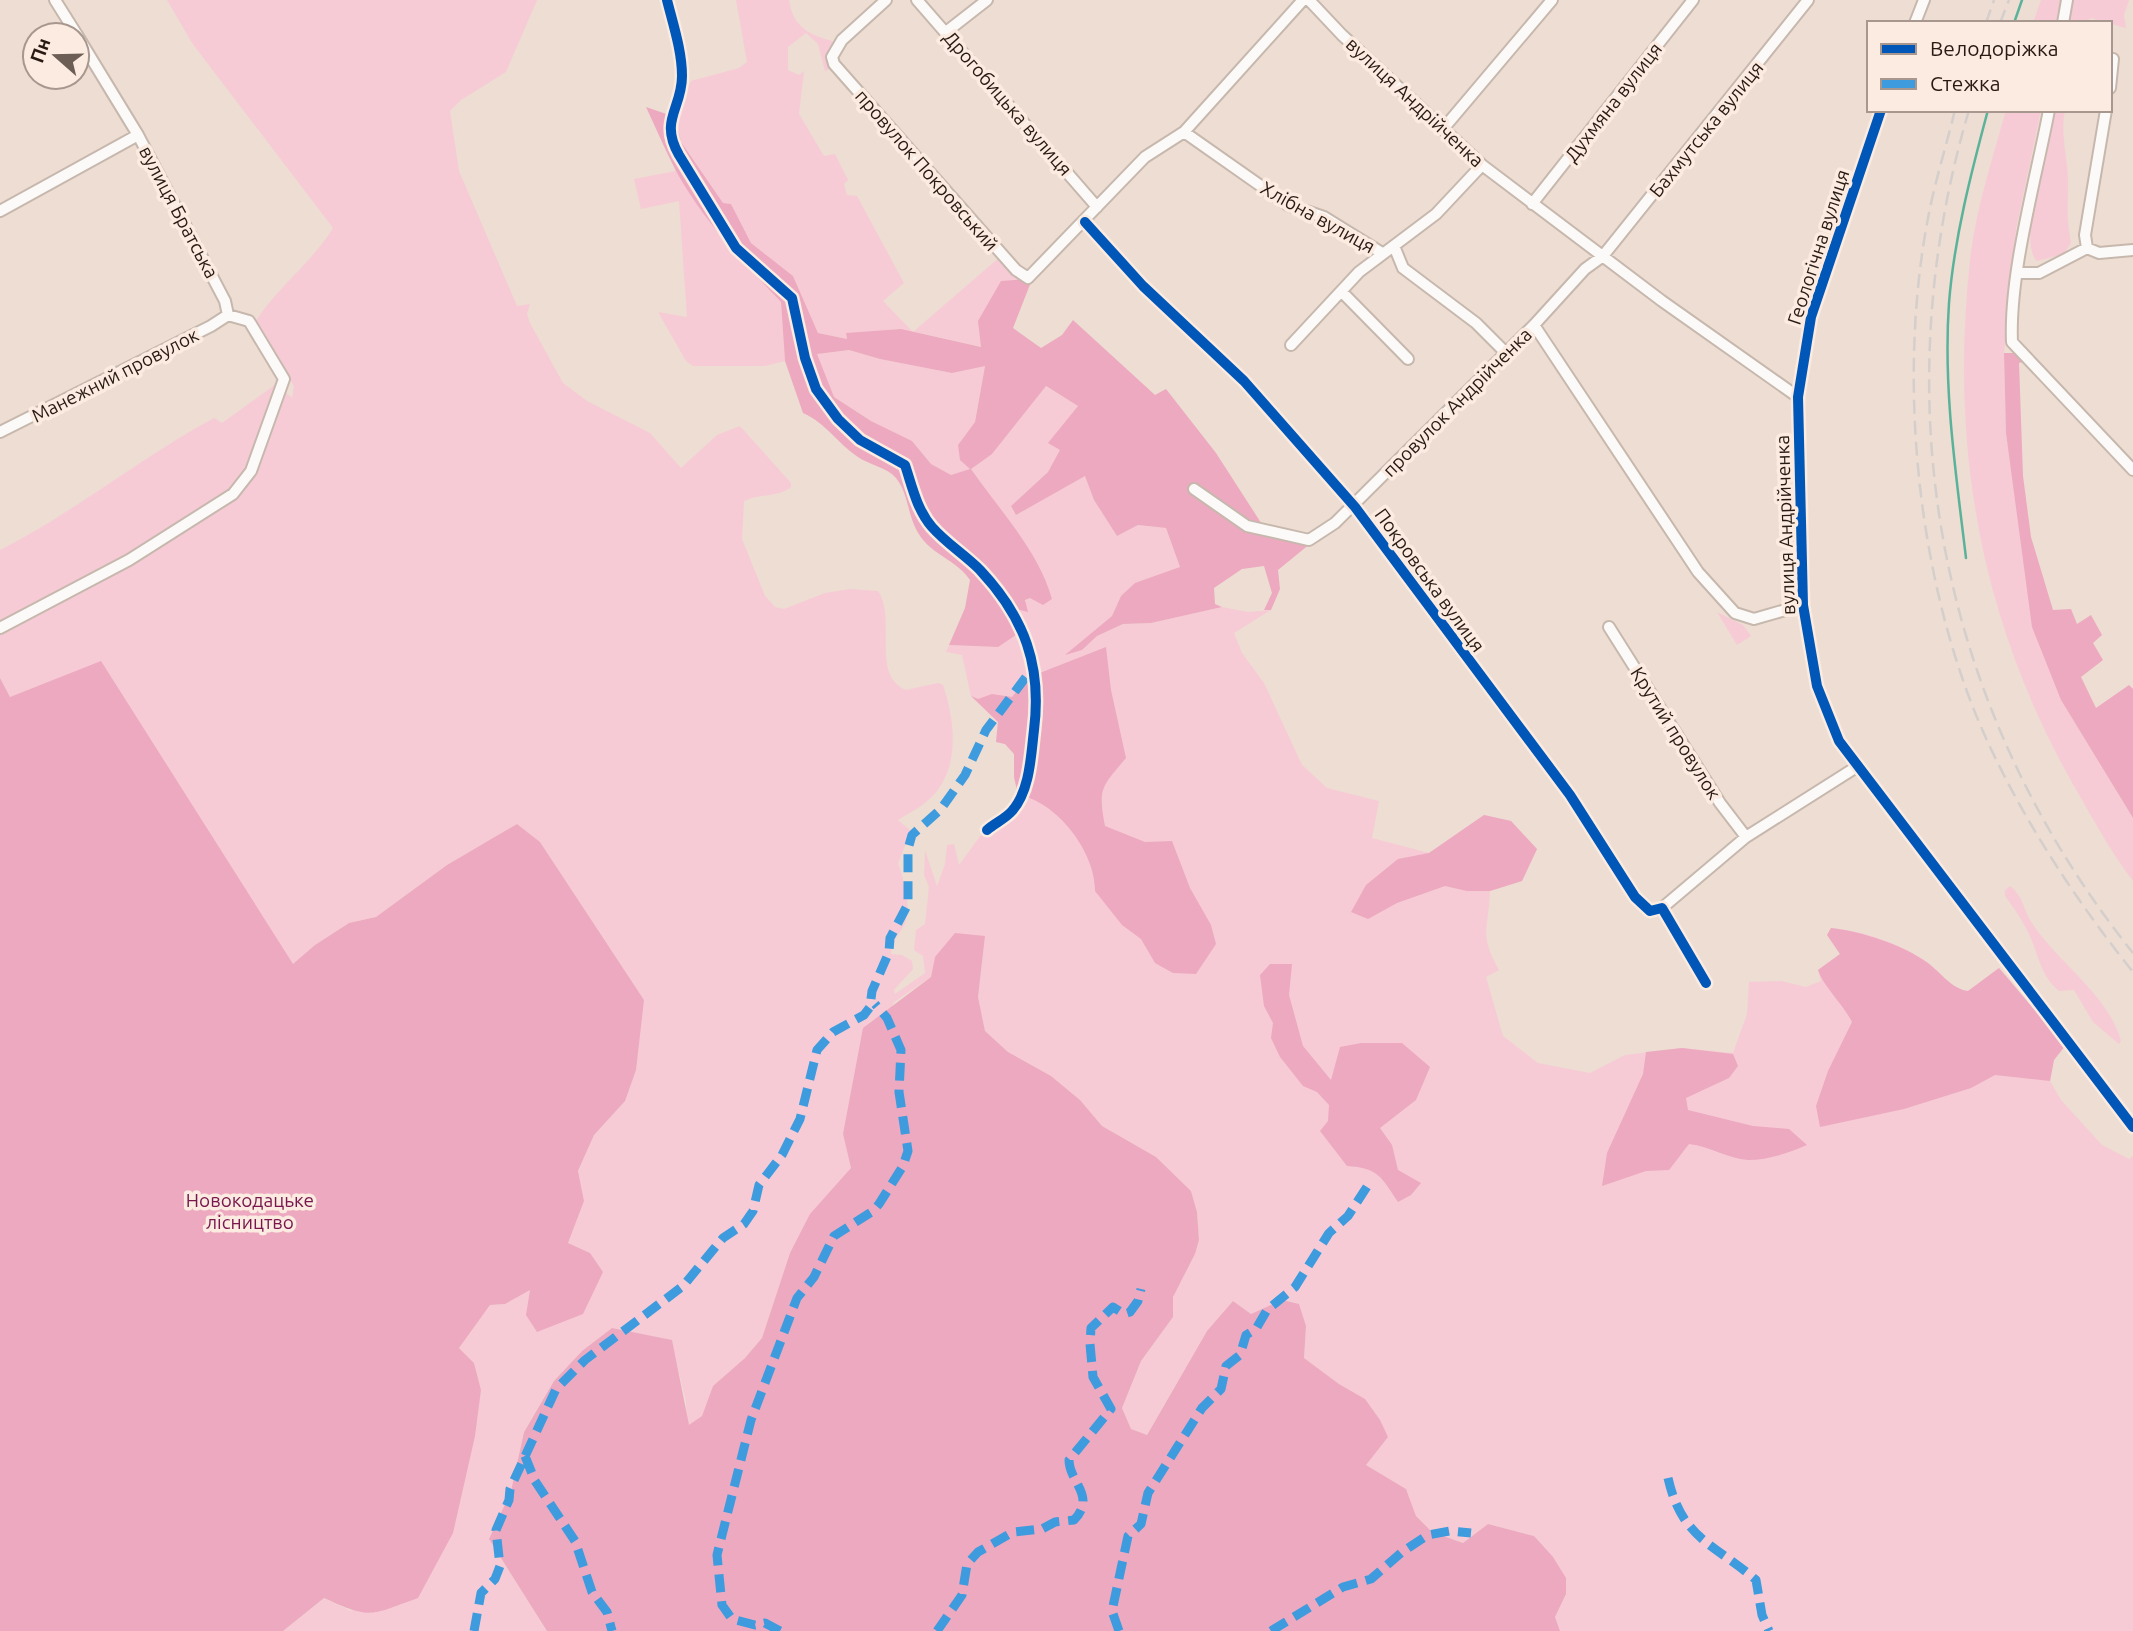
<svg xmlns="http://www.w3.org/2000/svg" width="2133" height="1631" font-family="Ubuntu,sans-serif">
	<rect width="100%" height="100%" fill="#eeddd2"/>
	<path fill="#f6cbd5" d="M167 0H537L506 72 461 100 450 111 459 171 517 306 530 304 527 314 530 323 563 383 587 401 650 433 681 468 717 435 740 426 791 483V487C778 498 759 493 744 501L742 539 765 596 775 607 784 609 825 593 850 589 878 591C897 619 870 675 906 690L938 683 943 685C956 723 961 774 926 802 918 809 907 814 898 820L911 831 898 863C904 881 914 911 902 929 896 938 892 942 891 954L902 955 912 961 913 969 894 990 895 994 925 973 923 956 914 950 916 930 925 924 929 887 924 875 925 850 937 886 945 864 947 845 954 844 959 865 981 835 982 827 990 825 1013 807 1018 795 1014 777V754L1005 744 996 742 998 722 971 696 962 655 946 652 949 645 998 647 1010 616 1030 597 988 493 971 469 951 475 931 464 912 441 871 421 834 397 816 354 849 350 880 359 952 373 985 365 975 422 958 445 992 454 1045 386 1078 406 1049 443 1061 450 1048 472 1011 506 1016 515 1085 475 1094 500 1117 536 1138 525 1166 528 1180 567 1121 596 1112 616 1067 654 1082 650 1097 636 1123 624 1151 623 1222 607 1248 612 1271 610 1234 633 1242 653 1264 683 1302 765 1327 788 1379 801 1372 838 1429 853 1484 815 1511 821 1537 849 1522 881 1490 891C1489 929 1478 933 1499 970L1486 977 1503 1036 1538 1063 1590 1073 1625 1055 1682 1048 1733 1053 1747 1014 1749 982 1781 981 1806 987 1821 981 1818 970 1840 954 1827 935 1831 928C1863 931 1902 944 1928 963 1941 973 1952 989 1968 991L1999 968 2065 1046 2054 1060 2050 1081 2061 1100 2102 1145 2129 1159 2133 1156V1631H1560L1555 1617 1566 1594 1534 1536 1488 1524 1463 1543 1432 1532 1416 1516 1406 1489 1366 1465 1375 1452 1365 1399 1339 1384 1304 1358 1306 1326 1299 1305 1282 1301 1251 1314 1233 1301 1207 1331 1146 1436 1131 1429 1122 1408 1141 1361 1173 1317V1297L1195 1254 1199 1240 1197 1212 1191 1191 1156 1157 1102 1126 1080 1100 1051 1076 1008 1052 985 1031 978 997 985 936 935 957 931 977 894 1002 843 1134 851 1168 790 1253 762 1338 745 1358 713 1386 702 1416 687 1429 686 1402 671 1340 612 1328 582 1351 554 1381 524 1431 511 1491 489 1539 547 1631H283L324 1598 351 1611 464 1481 481 1390 474 1363 459 1348 490 1305 505 1304 590 1253 568 1243 584 1201 578 1172 594 1135 625 1100 644 1000 540 842 517 824 447 865 376 917 349 923 315 945 293 965 101 662 10 697 0 678V550C75 512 140 458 214 418L222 423 276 384 292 398 294 386 254 324C276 288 311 264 333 228L192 43Z
		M736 0H789C793 28 811 36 836 42L830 50 832 68 825 71 818 44 806 33 788 47V70L799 75 804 71 799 114 824 156 835 154 848 180 844 184 847 195 857 196 904 283 883 301 913 332 1001 256 1026 279 982 347 901 329 846 334 847 339 818 333 793 276 751 243 731 204 723 203 681 142 675 117 691 81 739 68 747 62Z
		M2041 0H2063L2058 23H2033Z
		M2072 0H2129L2124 15 2126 28 2091 18 2084 23H2068Z
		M2006 110H2041L2016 229 2004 353 2006 433 2025 564 2061 700 2133 818V881C2114 856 2098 828 2082 800 1983 632 1949 455 1970 260 1976 209 1992 160 2006 110Z
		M2055 110H2065C2060 135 2068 158 2068 182 2068 207 2066 217 2071 242L2064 254 2037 261C2016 241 2050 139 2055 110Z
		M676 171 734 252 781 302 785 361 765 366H693L686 361 658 312 687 317 679 201 641 209 634 179Z
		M1717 612 1743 625 1751 636 1737 645Z
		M2010 886C2024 897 2023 910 2032 923 2058 963 2108 994 2121 1041L2119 1044 2093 1022 2074 990 2059 991C2041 977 2038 953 2029 934 2023 921 2014 908 2005 896V890Z"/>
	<path fill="#eca9c0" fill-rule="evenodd" d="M646 107 675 117 681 142 723 203 731 204 751 243 793 276 818 333 847 339 846 333 901 329 981 347 978 321 1001 281 1026 279 1031 282 1013 328 1041 348 1062 335 1073 320 1155 395 1166 389 1216 453 1265 529 1311 543 1278 570 1280 589 1271 610H1264L1272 593 1264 566 1242 569 1214 588 1215 604 1222 607 1151 623 1123 624 1097 636 1082 650 1065 655 1112 616 1121 596 1135 583 1180 567 1166 528 1138 525 1117 536 1094 500 1085 476 1016 515 1011 506 1048 472 1060 450 1048 443 1078 406 1046 386 992 454 971 469C1000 511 1038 550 1052 599L1043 605 1030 598 1025 600 1028 612 1020 610 1010 616 1016 635 998 647 949 645 965 608 970 580C958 562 937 556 924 541 906 520 911 497 896 478 887 467 869 465 858 457 837 443 826 423 803 413L785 361 781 302C742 261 703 220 676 171 665 150 656 128 646 107ZM849 350 880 359 952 373 985 366 975 422 958 445 960 460 970 469 951 475 931 464 912 441 871 421 834 397 817 354Z
		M2004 353H2020L2026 361 2019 363 2023 476 2031 537 2053 610 2071 609 2077 624 2091 615 2102 635 2093 643 2103 660 2081 677 2096 708 2129 685 2133 689V818L2061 700 2032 627 2006 433Z
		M1106 647 1111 690 1126 758C1101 788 1098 788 1105 826L1145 842 1172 841 1190 888 1211 925 1216 944 1196 974 1173 973 1155 963 1141 939 1122 925 1095 891C1096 853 1057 801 1018 795L1014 777V754L1005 744 996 742 998 722 971 696 978 699 992 694 1012 697 1027 678Z
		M101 661 293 964 315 945 349 923 376 917 447 865 517 824 540 842 644 1000 636 1070 625 1101 594 1135 578 1171 584 1201 568 1243 590 1253 603 1272 583 1314 537 1332 526 1315 530 1290 505 1304 490 1305 459 1348 474 1363 481 1390 475 1436 453 1533 418 1598C370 1615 372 1620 324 1598L283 1631H0V678L10 697Z
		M1484 815 1511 821 1537 849 1522 881 1490 891H1467L1445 886 1397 903 1368 919 1351 912 1366 885 1398 859 1429 853Z
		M1831 928C1861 931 1903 945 1928 963 1941 973 1952 989 1968 991L1999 968 2065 1046 2054 1060 2050 1081 1995 1075 1971 1088 1904 1109 1820 1127 1816 1106 1828 1071 1852 1022C1843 1004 1823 986 1818 970L1840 954 1827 935Z
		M955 933 985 936 978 997 985 1031 1008 1052 1051 1076 1080 1100 1102 1126 1156 1157 1191 1191 1197 1212 1199 1240 1195 1254 1173 1297V1317L1141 1361 1122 1408 1131 1429 1147 1435 1207 1331 1233 1301 1251 1314 1282 1300 1299 1304 1306 1326 1304 1358 1339 1384 1365 1399 1380 1420 1388 1437 1366 1465 1406 1489 1416 1516 1432 1532 1463 1543 1488 1524 1534 1536 1553 1557 1566 1578V1594L1555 1617 1560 1631H547L489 1539 511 1491 524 1432 554 1381 582 1351 612 1328 672 1340 689 1425 702 1416 713 1386 745 1358 762 1338 790 1253 810 1214 851 1168 843 1134 863 1028 931 977 935 957Z
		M1270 964H1292L1289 995 1303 1046 1331 1080 1340 1047 1361 1043H1402L1430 1067 1416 1100 1380 1128 1392 1145 1398 1170 1421 1183 1411 1195 1398 1202C1381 1177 1379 1168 1347 1166L1320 1131 1328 1121 1329 1105 1317 1092 1303 1086 1280 1057 1271 1038 1273 1023 1264 1006 1260 975Z
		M1682 1048 1733 1054 1738 1066 1729 1078 1686 1098 1688 1110 1753 1126 1789 1129 1807 1145C1788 1153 1768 1160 1748 1160 1728 1159 1710 1146 1689 1144L1669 1170 1646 1171 1602 1186 1607 1153 1643 1074 1646 1052Z"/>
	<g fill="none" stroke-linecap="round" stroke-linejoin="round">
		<path stroke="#5ab29a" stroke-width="2.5" d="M2014 23 2022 0
			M1966 558C1956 474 1943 388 1949 303 1954 239 1971 173 1988 110"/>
		<defs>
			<path id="minor" d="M55 0 77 35
				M667 0C673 24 682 51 682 76 682 109 659 120 679 155L736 248 792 298 805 358 816 389 838 419 860 440 905 465C912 486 917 510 932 527 946 543 965 555 980 570 1025 618 1042 666 1034 730 1031 755 1030 791 1012 811 1005 819 995 823 987 830
				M886 0 842 40 832 57 834 64 1016 270 1028 278 1145 157 1184 132 1303 0
				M917 0 1097 207
				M1309 0 1342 35 1482 165 1662 301 1798 397
				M1915 23 1924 0
				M2063 23 2067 0
				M946 32 987 0
				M2110 88 2113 59
				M1881 110 1811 317 1798 397 1803 605 1817 686 1839 741 2133 1127
				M2049 110C2036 179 2009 274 2012 342L2133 470
				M1443 129 1552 0
				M1184 132 1288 205 1324 217 1382 253
				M1532 204 1693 0
				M0 211 138 135
				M1085 222 1143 286 1244 381 1355 507 1570 795 1635 897 1650 911 1662 908 1706 983
				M1394 246 1403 268 1476 323 1506 353
				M2087 248 2085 235 2106 110
				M2018 273H2039L2087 248 2099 253 2133 250
				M1342 292 1408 359
				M1534 325 1698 572 1735 613 1754 619 1803 605
				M1291 345 1359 272 1436 214 1482 165
				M0 432 211 326 228 315
				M1194 489 1247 526 1309 540 1335 523 1534 325 1585 269 1603 256 1808 0
				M1609 627 1720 803 1746 837
				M0 628 129 560 233 494 251 471 284 379 249 321 228 315 225 301 138 135 77 35
				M1662 908 1746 837 1858 766"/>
		</defs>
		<use href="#minor" stroke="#c7b8ae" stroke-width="14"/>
		<use href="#minor" stroke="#fcfaf8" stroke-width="10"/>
		<path stroke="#d4cfcc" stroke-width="2.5" stroke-dasharray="14 7" stroke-linecap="butt" d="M1986 23 1994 0
			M2000 23 2009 0
			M1955 110C1947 143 1937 175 1930 208 1895 377 1917 593 1991 749 2029 829 2078 903 2133 972
			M1969 110C1881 408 1940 711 2133 953"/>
		<path stroke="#3d9bde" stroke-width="9" stroke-dasharray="18 9" stroke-linecap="butt" d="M525 1456 535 1481 575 1541 592 1592 607 1612 612 1631
			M1668 1478C1682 1539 1713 1543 1756 1580L1762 1615 1769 1631
			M474 1631 481 1593 495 1579 500 1566 496 1530 509 1500 510 1489 556 1389 585 1360 683 1286 723 1238 744 1224 753 1211 759 1185 782 1155 800 1119 817 1050 833 1032 864 1015 870 1007 872 991 889 952 890 938 908 904V849L912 835 941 809 965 775 986 730 1029 673 1031 665
			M780 1631 765 1623 755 1625 732 1619 722 1605 717 1555 751 1420 797 1298 814 1277 834 1236 873 1211 879 1204 903 1166 908 1151 899 1092 901 1050 887 1018 875 1004
			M937 1631 962 1595 967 1564 978 1552 1013 1532 1042 1529 1055 1522 1074 1520C1097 1496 1069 1482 1069 1460L1111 1409 1093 1377 1090 1344 1091 1328 1113 1307 1124 1314 1130 1312 1138 1301 1141 1289
			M1119 1631 1112 1611 1128 1536 1141 1524 1148 1493 1155 1482 1202 1408 1221 1389 1226 1366 1240 1355 1246 1335 1256 1329 1267 1310 1295 1287 1329 1233 1348 1216 1370 1182
			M1271 1631 1343 1587 1371 1579 1402 1552 1428 1535 1450 1531 1471 1533"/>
		<defs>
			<path id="cycleway" d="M667 0C673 24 682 51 682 76 682 109 659 120 679 155L736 248 792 298 805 358 816 389 838 419 860 440 905 465C912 486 917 510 932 527 946 543 965 555 980 570 1025 618 1042 666 1034 730 1031 755 1030 791 1012 811 1005 819 995 823 987 830
				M1881 110 1811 317 1798 397 1803 605 1817 686 1839 741 2133 1127
				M1085 222 1143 286 1244 381 1355 507 1570 795 1635 897 1650 911 1662 908 1706 983"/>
		</defs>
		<use href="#cycleway" stroke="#fbebe1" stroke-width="15"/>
		<use href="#cycleway" stroke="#0057b8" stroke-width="10"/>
	</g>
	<g text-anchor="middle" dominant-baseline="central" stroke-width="7" stroke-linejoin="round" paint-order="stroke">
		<g font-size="19" fill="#281a12" stroke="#fbebe1">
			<text transform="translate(1415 102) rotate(43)">вулиця Андрійченка</text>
			<text transform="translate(1613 102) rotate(-52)">Духмяна вулиця</text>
			<text transform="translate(1008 103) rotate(49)">Дрогобицька вулиця</text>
			<text transform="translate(1706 129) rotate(-51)">Бахмутська вулиця</text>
			<text transform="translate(927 170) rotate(49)">провулок Покровський</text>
			<text transform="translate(179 212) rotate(62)">вулиця Братська</text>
			<text transform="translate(1318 217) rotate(29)">Хлібна вулиця</text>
			<text transform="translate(1818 247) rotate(-72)">Геологічна вулиця</text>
			<text transform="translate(115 375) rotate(-27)">Манежний провулок</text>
			<text transform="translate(1457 402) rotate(-45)">провулок Андрійченка</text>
			<text transform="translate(1785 525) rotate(-92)">вулиця Андрійченка</text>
			<text transform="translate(1430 580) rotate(54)">Покровська вулиця</text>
			<text transform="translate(1676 733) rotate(58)">Крутий провулок</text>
		</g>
		<g font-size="19" fill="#78164d" stroke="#fbebe1">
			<text x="250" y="1200">Новокодацьке<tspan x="250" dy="22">лісництво</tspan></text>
		</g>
	</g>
	<rect x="1867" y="21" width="245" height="91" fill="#fbebe1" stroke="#a7978e" stroke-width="2"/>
	<rect x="1881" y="44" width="35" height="10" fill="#0057b8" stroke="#a7978e" stroke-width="2"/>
	<text x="1930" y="56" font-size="21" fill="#281a12">Велодоріжка</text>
	<rect x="1881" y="79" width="35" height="10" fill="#3d9bde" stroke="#a7978e" stroke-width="2"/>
	<text x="1930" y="91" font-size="21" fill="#281a12">Стежка</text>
	<g transform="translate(56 56) rotate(290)"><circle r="33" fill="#fbebe1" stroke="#a7978e" stroke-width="2"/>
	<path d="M0-5L12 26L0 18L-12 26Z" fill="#6d5e55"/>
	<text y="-10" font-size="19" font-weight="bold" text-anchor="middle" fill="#281a12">Пн</text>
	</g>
</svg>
